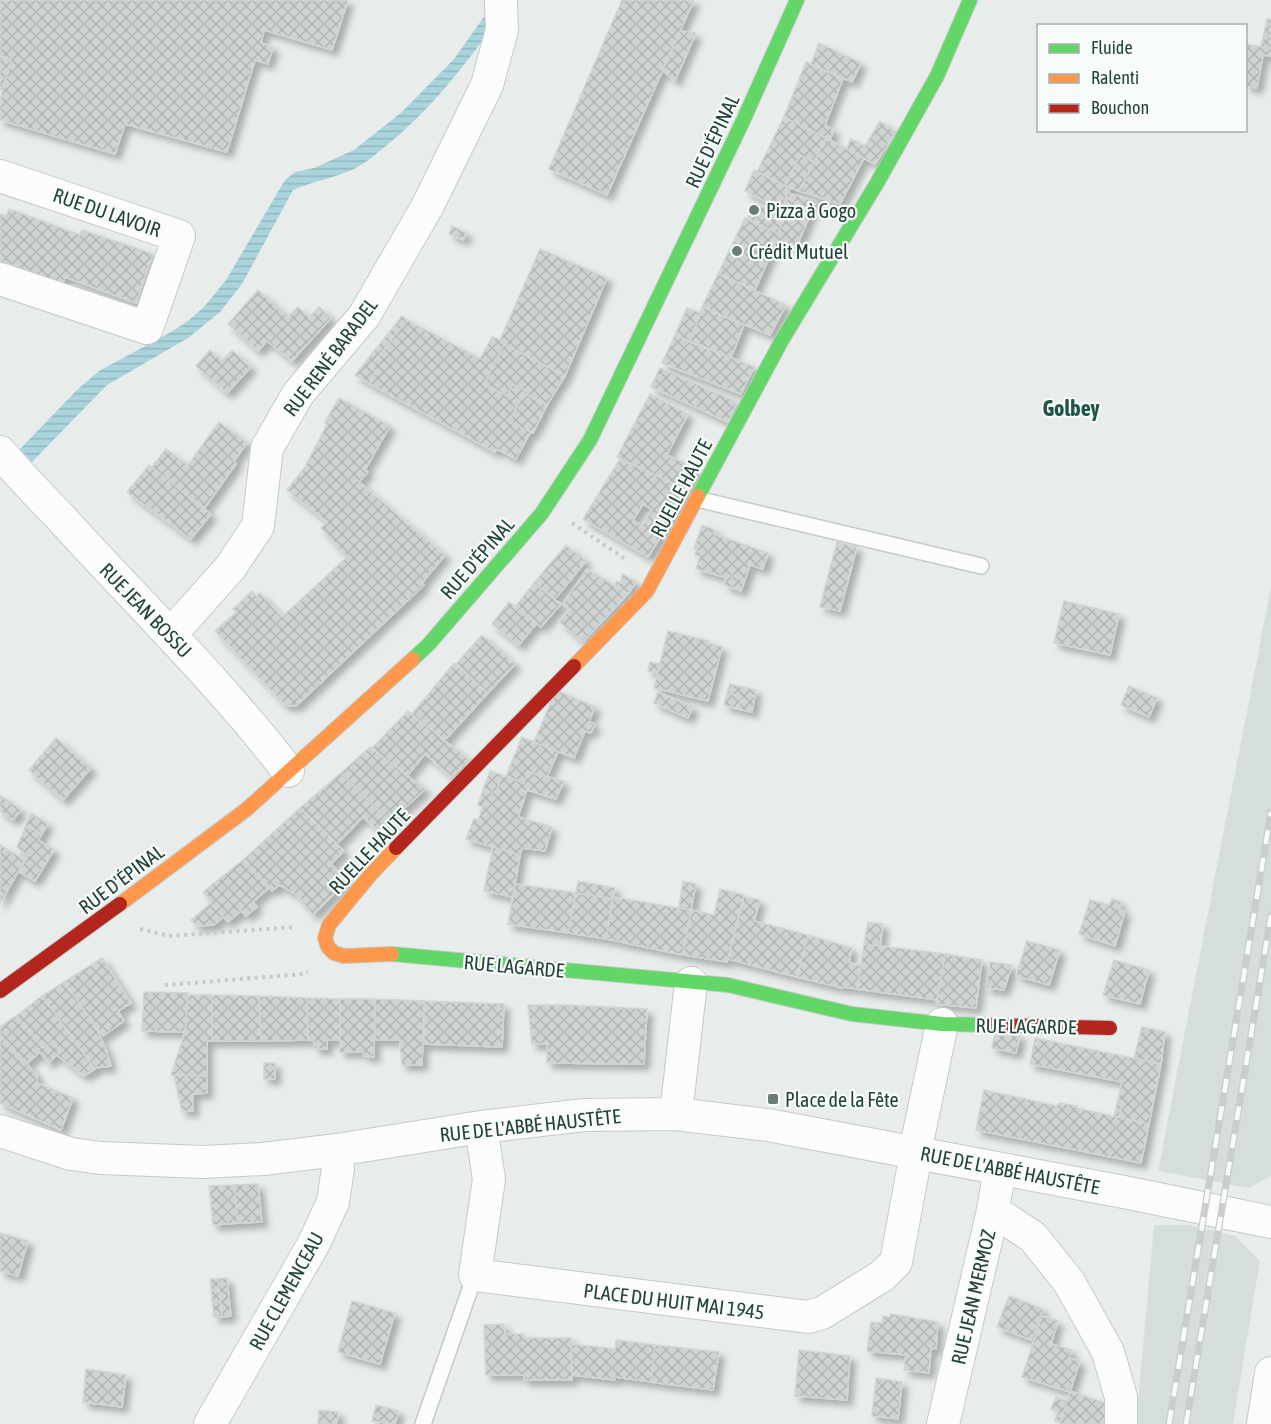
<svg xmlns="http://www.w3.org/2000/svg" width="1271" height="1424" font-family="'Asap Condensed',sans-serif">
	<defs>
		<pattern id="water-rules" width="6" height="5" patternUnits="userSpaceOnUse" patternTransform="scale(1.5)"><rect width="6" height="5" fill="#a9d4db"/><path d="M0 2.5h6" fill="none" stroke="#91b7bd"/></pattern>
		<pattern id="building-cross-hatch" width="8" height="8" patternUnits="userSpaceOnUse" patternTransform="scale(1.5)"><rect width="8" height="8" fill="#cfd4d2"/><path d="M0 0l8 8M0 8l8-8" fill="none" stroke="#b2b7b5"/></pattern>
		<filter id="shadow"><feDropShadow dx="5.5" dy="5.5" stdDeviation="3" flood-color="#0004"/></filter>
	</defs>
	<rect width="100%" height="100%" fill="#e8edeb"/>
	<path fill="#d6dedb" d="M1271 587V1176L1249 1188 1158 1171Z
		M1154 1225H1190L1235 1236 1260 1261 1233 1424H1136Z"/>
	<path fill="url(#water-rules)" d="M496 0H513C474 52 438 104 387 145 377 153 366 163 354 169 335 178 313 181 293 190L242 284 220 312 188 338 107 385 32 462 20 449 78 389 99 371 171 332 188 321 204 307 226 280 285 180 295 172 314 168 354 150 402 112 454 59Z"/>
	<path fill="url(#building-cross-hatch)" stroke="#d1d6d4" stroke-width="1.5" fill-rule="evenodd" filter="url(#shadow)" d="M0 0H348L332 50 264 30 261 43 273 47 268 64 255 60 227 152 125 124 115 154 0 120V100L11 59 0 56Z
		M622 0H694L607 195 549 169Z
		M1267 19 1271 20V56L1263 55 1257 88 1246 86V44L1261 47Z
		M680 31 696 33 675 81 662 70Z
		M819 43 861 63 852 82 811 64Z
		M0 56 11 59 2 91 0 90Z
		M806 62 843 79 825 125 834 130 830 140 784 117Z
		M784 117 826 138 814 162 800 155 785 186 757 172Z
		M880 121 896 132 875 164 846 149 851 139 865 146Z
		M826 138 864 158 840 204 799 191Z
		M800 155 814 162 799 191 785 186Z
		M754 170 790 188 781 209 745 191Z
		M788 193 816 201 796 248 777 240 755 290 718 274 745 218 777 233 784 220 790 219 797 203 786 198Z
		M786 198 797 203 790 219 784 220 777 233 747 219 755 202 779 215Z
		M9 209 80 235 82 230 153 254 136 303 65 277 63 283 0 261V214L6 216Z
		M452 226 467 233 463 240 449 234Z
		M540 249 607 278 565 376 504 344 484 384 507 396 513 384 525 390 509 422 533 433H530L516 459 497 449 495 452 370 384 376 372 370 367 407 320 480 359 492 337 500 340Z
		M718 274 786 305 770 335 702 307Z
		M258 290 288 317 298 307 309 317 319 307 331 318 292 361 267 341 258 351 228 324Z
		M702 307 744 325 731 358 690 342Z
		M687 308 700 313 690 342 675 335Z
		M402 316 407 320 370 367 376 372 370 384 355 375Z
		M675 335 754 367 741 394 662 363Z
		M504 344 565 376 547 405 523 393 525 390 513 384 507 396 484 384Z
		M210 350 222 361 232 350 251 367 227 393 196 366Z
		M660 368 737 402 728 422 651 387Z
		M523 393 547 405 533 433 509 422Z
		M650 394 688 414 667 455 696 469 689 491 617 457Z
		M339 398 390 426 365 470 368 472 359 482 445 555 422 583 424 585 296 706 285 705 215 631 236 612 233 609 252 591 256 596 260 593 282 617 347 557 321 528 327 522 287 490 305 467 327 424 325 422Z
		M219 422 247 443 234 461 236 464 204 509 152 467 166 449 188 465Z
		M620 459 689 491 648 557 583 519ZM643 504 652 509 642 526 633 520Z
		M149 465 211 514 191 539 127 492Z
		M702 525 715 530 714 534 768 553 763 569 750 565 745 580 728 575 727 578 696 569 700 556 695 555 697 550 694 549Z
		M837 542 857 547 840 611 820 607Z
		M566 545 586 561 555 599 534 583Z
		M587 569 628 594 583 642 560 622 570 609 563 604Z
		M623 574 636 582 628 594 614 586 617 581 620 583Z
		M728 575 745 580 741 591 724 585Z
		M534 583 561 604 541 627 515 607Z
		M1064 601 1119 614 1110 655 1054 643Z
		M509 602 537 623 519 645 492 624Z
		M668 631 709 641 708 643 722 647 708 701 654 688Z
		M482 635 515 664 488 693 456 664Z
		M650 662 660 664 657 673 648 671Z
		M454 663 488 693 445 740 412 714Z
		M730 684 756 690 752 712 738 709 741 697 727 693Z
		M1129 686 1157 698 1149 717 1121 705Z
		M556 690 595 707 589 722 595 724 591 733 585 731 574 758 534 742Z
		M658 692 693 707 688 718 654 703Z
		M727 693 741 697 738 709 724 705Z
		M408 711 469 760 452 777 425 754 407 776 372 748Z
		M522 737 558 752 547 777 529 772 524 783 506 776Z
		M56 738 91 768 63 800 29 770Z
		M370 747 425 789 390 822 341 773Z
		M490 771 502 775 496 793 483 790Z
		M529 772 564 781 556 799 527 790 518 817 552 827 545 851 522 848 520 855 466 839 474 819 478 820 483 807 478 805 483 790 496 793 502 775 524 783Z
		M341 773 390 822 379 832 363 817 337 844 300 808Z
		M0 795 21 810 13 820 0 811Z
		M300 808 344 851 331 864 347 881 313 915 296 894 279 885 272 891 243 860Z
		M31 813 48 824 42 834 26 825Z
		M26 825 42 834 38 840 54 850 35 881 19 872 28 856 17 847Z
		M0 845 25 860 0 903Z
		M493 847 520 855 513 897 484 891Z
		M243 860 269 888 253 902 257 907 246 916 241 911 228 922 223 917 214 925 197 926 191 920 212 902 203 892Z
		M578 881 615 888 613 899 576 893Z
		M683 881 696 884 691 910 679 908Z
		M515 884 576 893 568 933 508 924Z
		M720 889 744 895 727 962 683 955 691 910 714 915Z
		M576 893 613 899 606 939 568 933Z
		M613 897 691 910 683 955 606 939Z
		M744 897 760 900 754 921 808 935 797 977 728 959Z
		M1112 899 1121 902 1119 910 1125 911 1115 946 1079 934 1090 900 1109 905Z
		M868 922 883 924 880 946 864 944Z
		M808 935 852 948 849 962 861 966 857 989 844 987 842 988 797 977Z
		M1027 941 1060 950 1049 985 1016 976Z
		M864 944 945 954 937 1000 857 989Z
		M945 954 982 960 976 1008 936 1004Z
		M102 958 131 1003 118 1011 124 1021 103 1036 64 982Z
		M1114 960 1149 970 1140 1004 1103 995Z
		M990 962 1012 965 1004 990 986 988Z
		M64 982 94 1024 106 1049 111 1066 94 1068 42 996Z
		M144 992 188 993 185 1032 142 1031Z
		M188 995H212V1041H207V1076L171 1075 185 1032Z
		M212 995 259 996 261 1041H212Z
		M42 996 95 1069 84 1076 57 1055 60 1051 52 1041 44 1048 16 1016Z
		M259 996 307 998 308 1040 261 1041Z
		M307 998 340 999V1040H327V1049H315L314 1041 308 1040Z
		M340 999H375L374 1057 364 1056 363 1052H340Z
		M375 999 424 1001 422 1065H402L400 1040H375Z
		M424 1001 504 1004 502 1047 424 1044Z
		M528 1005H567L647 1009 644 1064 547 1063V1044H532Z
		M16 1016 44 1048 52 1041 60 1051 49 1063 40 1052 25 1065 0 1036V1027Z
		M1142 1027 1165 1032 1161 1064 1134 1058Z
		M996 1030 1020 1035 1016 1053 992 1048Z
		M0 1036 37 1075V1083L73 1098 61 1130 0 1103Z
		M1035 1038 1161 1064 1149 1124 1119 1117 1123 1101 1118 1100 1122 1082 1030 1064Z
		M264 1063H275V1079H264Z
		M174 1075 207 1076V1093L193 1094V1111H182Z
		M984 1090 1057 1106 1059 1103 1077 1106 1076 1108 1149 1124 1141 1163 976 1130Z
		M1118 1100 1123 1101 1119 1117 1114 1116Z
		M258 1184 262 1222 238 1223 234 1185Z
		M234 1185 238 1223 213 1225 209 1186Z
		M0 1233 28 1241 18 1276 0 1271Z
		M227 1278 231 1316 222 1317 218 1279Z
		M210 1279H218L222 1317H214Z
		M1009 1296 1043 1309 1031 1340 997 1327Z
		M352 1301 395 1313 380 1364 338 1352Z
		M891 1314 938 1322 936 1349 931 1348 929 1373 904 1370 906 1355 867 1351 871 1322 882 1323 883 1316 890 1317Z
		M1042 1316 1058 1321 1051 1344 1072 1350 1069 1358 1080 1361 1070 1392 1022 1377Z
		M504 1324 505 1334H523V1338H571L572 1380H524V1375H486L484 1325Z
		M616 1340 655 1345 651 1382 615 1377V1380L572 1375 571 1344 615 1349Z
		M655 1345 719 1352 713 1390 651 1382Z
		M799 1350 850 1356 847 1400 795 1396Z
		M86 1369 126 1375 122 1407 83 1402Z
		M876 1378 902 1382 898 1419 872 1416Z
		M1070 1391 1108 1404 1109 1424H1060Z
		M1056 1397 1067 1401 1060 1423 1055 1421 1058 1412 1051 1409Z
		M376 1405 399 1411 395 1424 372 1421Z
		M319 1410 338 1412 337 1424H318Z"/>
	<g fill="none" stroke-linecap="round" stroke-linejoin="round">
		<defs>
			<path id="lane" d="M697 499 981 566
				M423 1424 475 1275"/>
			<path id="street" d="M0 176 179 236 147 328 0 279
				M0 452C19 475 41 497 62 519 138 603 220 682 288 771
				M170 635 230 568 258 526 267 448 298 394 364 316 427 207 487 85 502 30 501 0
				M676 1114 691 983
				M481 1127 489 1179 475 1275 808 1317 822 1313 882 1276 896 1262 913 1170 915 1152 942 1024
				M0 1131 71 1154 101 1158 203 1162 263 1159 337 1150 481 1127 584 1115 676 1114 768 1125 1129 1193 1271 1222
				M992 1215 1006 1219 1033 1237 1069 1282 1108 1352 1121 1397V1424
				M210 1424 314 1243 333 1202 338 1168 337 1150
				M943 1424 992 1215 1000 1169
				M1263 1424 1271 1373"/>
			<path id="fast" d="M698 496 782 340 877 183 937 76 970 0
				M413 659 429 644 542 513 590 440 743 121 797 0
				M392 954 728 985 852 1014 942 1024 992 1025"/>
			<path id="slow" d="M574 666 647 591 698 496
				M120 904 247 809 413 659
				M392 954 344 956 334 953 328 947 325 938 329 925 371 874 396 848"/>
			<path id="jam" d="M396 848 574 666
				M0 991 120 904
				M992 1025 1110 1028"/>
		</defs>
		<use href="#lane" stroke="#c5cac8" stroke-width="18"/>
		<use href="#street" stroke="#c5cac8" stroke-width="34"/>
		<use href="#fast" stroke="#c3cbc8" stroke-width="16"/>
		<use href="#slow" stroke="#c3cbc8" stroke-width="16"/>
		<use href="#jam" stroke="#c3cbc8" stroke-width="16"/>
		<path stroke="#c3ccca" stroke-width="4" stroke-dasharray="3 4.5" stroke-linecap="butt" d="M572 523 628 561
			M140 929 169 936 296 927
			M165 985 304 974 308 972"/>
		<use href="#lane" stroke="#fcfcfc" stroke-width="15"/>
		<use href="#street" stroke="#fcfcfc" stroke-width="32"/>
		<use href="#fast" stroke="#63d668" stroke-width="14"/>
		<use href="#slow" stroke="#ff974d" stroke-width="14"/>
		<use href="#jam" stroke="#b3261e" stroke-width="14"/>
		<defs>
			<path id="rail" d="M1169 1424 1271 812
				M1186 1424 1271 915"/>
		</defs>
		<use href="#rail" stroke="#c9cdcc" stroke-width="7"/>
		<use href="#rail" stroke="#f7fbf9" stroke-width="4.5" stroke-dasharray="14" stroke-linecap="butt"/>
	</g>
	<g fill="#697e78" stroke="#f7fbf9" stroke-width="2">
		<circle cx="754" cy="210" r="6"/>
		<circle cx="737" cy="251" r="6"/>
		<rect x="767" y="1093" width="12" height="12" rx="3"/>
	</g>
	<g text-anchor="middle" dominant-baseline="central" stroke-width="4.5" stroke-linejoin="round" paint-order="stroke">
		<g font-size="20" fill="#24423a" stroke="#f7fbf9">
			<text transform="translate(712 141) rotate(-65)">RUE D'ÉPINAL</text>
			<text transform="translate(107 212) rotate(19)">RUE DU LAVOIR</text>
			<text transform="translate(330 357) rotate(-53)">RUE RENÉ BARADEL</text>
			<text transform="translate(681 488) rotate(-62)">RUELLE HAUTE</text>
			<text transform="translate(477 558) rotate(-49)">RUE D'ÉPINAL</text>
			<text transform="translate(146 610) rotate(46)">RUE JEAN BOSSU</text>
			<text transform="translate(369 851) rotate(-47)">RUELLE HAUTE</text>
			<text transform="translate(121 879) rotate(-37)">RUE D'ÉPINAL</text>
			<text transform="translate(514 966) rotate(5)">RUE LAGARDE</text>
			<text transform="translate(1026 1026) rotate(1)">RUE LAGARDE</text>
			<text transform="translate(530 1125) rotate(-6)">RUE DE L'ABBÉ HAUSTÊTE</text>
			<text transform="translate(1010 1170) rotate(11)">RUE DE L'ABBÉ HAUSTÊTE</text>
			<text transform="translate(286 1291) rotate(-61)">RUE CLEMENCEAU</text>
			<text transform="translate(973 1297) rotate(-77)">RUE JEAN MERMOZ</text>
			<text transform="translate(674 1301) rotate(7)">PLACE DU HUIT MAI 1945</text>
		</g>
		<g font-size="20" fill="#24423a" stroke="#f7fbf9" text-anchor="start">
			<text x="766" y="210">Pizza à Gogo</text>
			<text x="749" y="251">Crédit Mutuel</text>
			<text x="785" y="1099">Place de la Fête</text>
		</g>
		<g font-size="22" font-weight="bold" fill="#1f5548" stroke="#f7fbf9">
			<text x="1071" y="408">Golbey</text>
		</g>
	</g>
	<rect x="1037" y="24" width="210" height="108" fill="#f7fbf9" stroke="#a3b1ad" stroke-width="1.5"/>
	<rect x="1049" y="44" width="30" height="9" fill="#63d668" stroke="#a3b1ad" stroke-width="1.5"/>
	<text x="1091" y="54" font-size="18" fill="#24423a">Fluide</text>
	<rect x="1049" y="74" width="30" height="9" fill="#ff974d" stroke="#a3b1ad" stroke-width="1.5"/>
	<text x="1091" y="84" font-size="18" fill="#24423a">Ralenti</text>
	<rect x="1049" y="104" width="30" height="9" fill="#b3261e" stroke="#a3b1ad" stroke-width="1.5"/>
	<text x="1091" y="114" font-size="18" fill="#24423a">Bouchon</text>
</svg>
